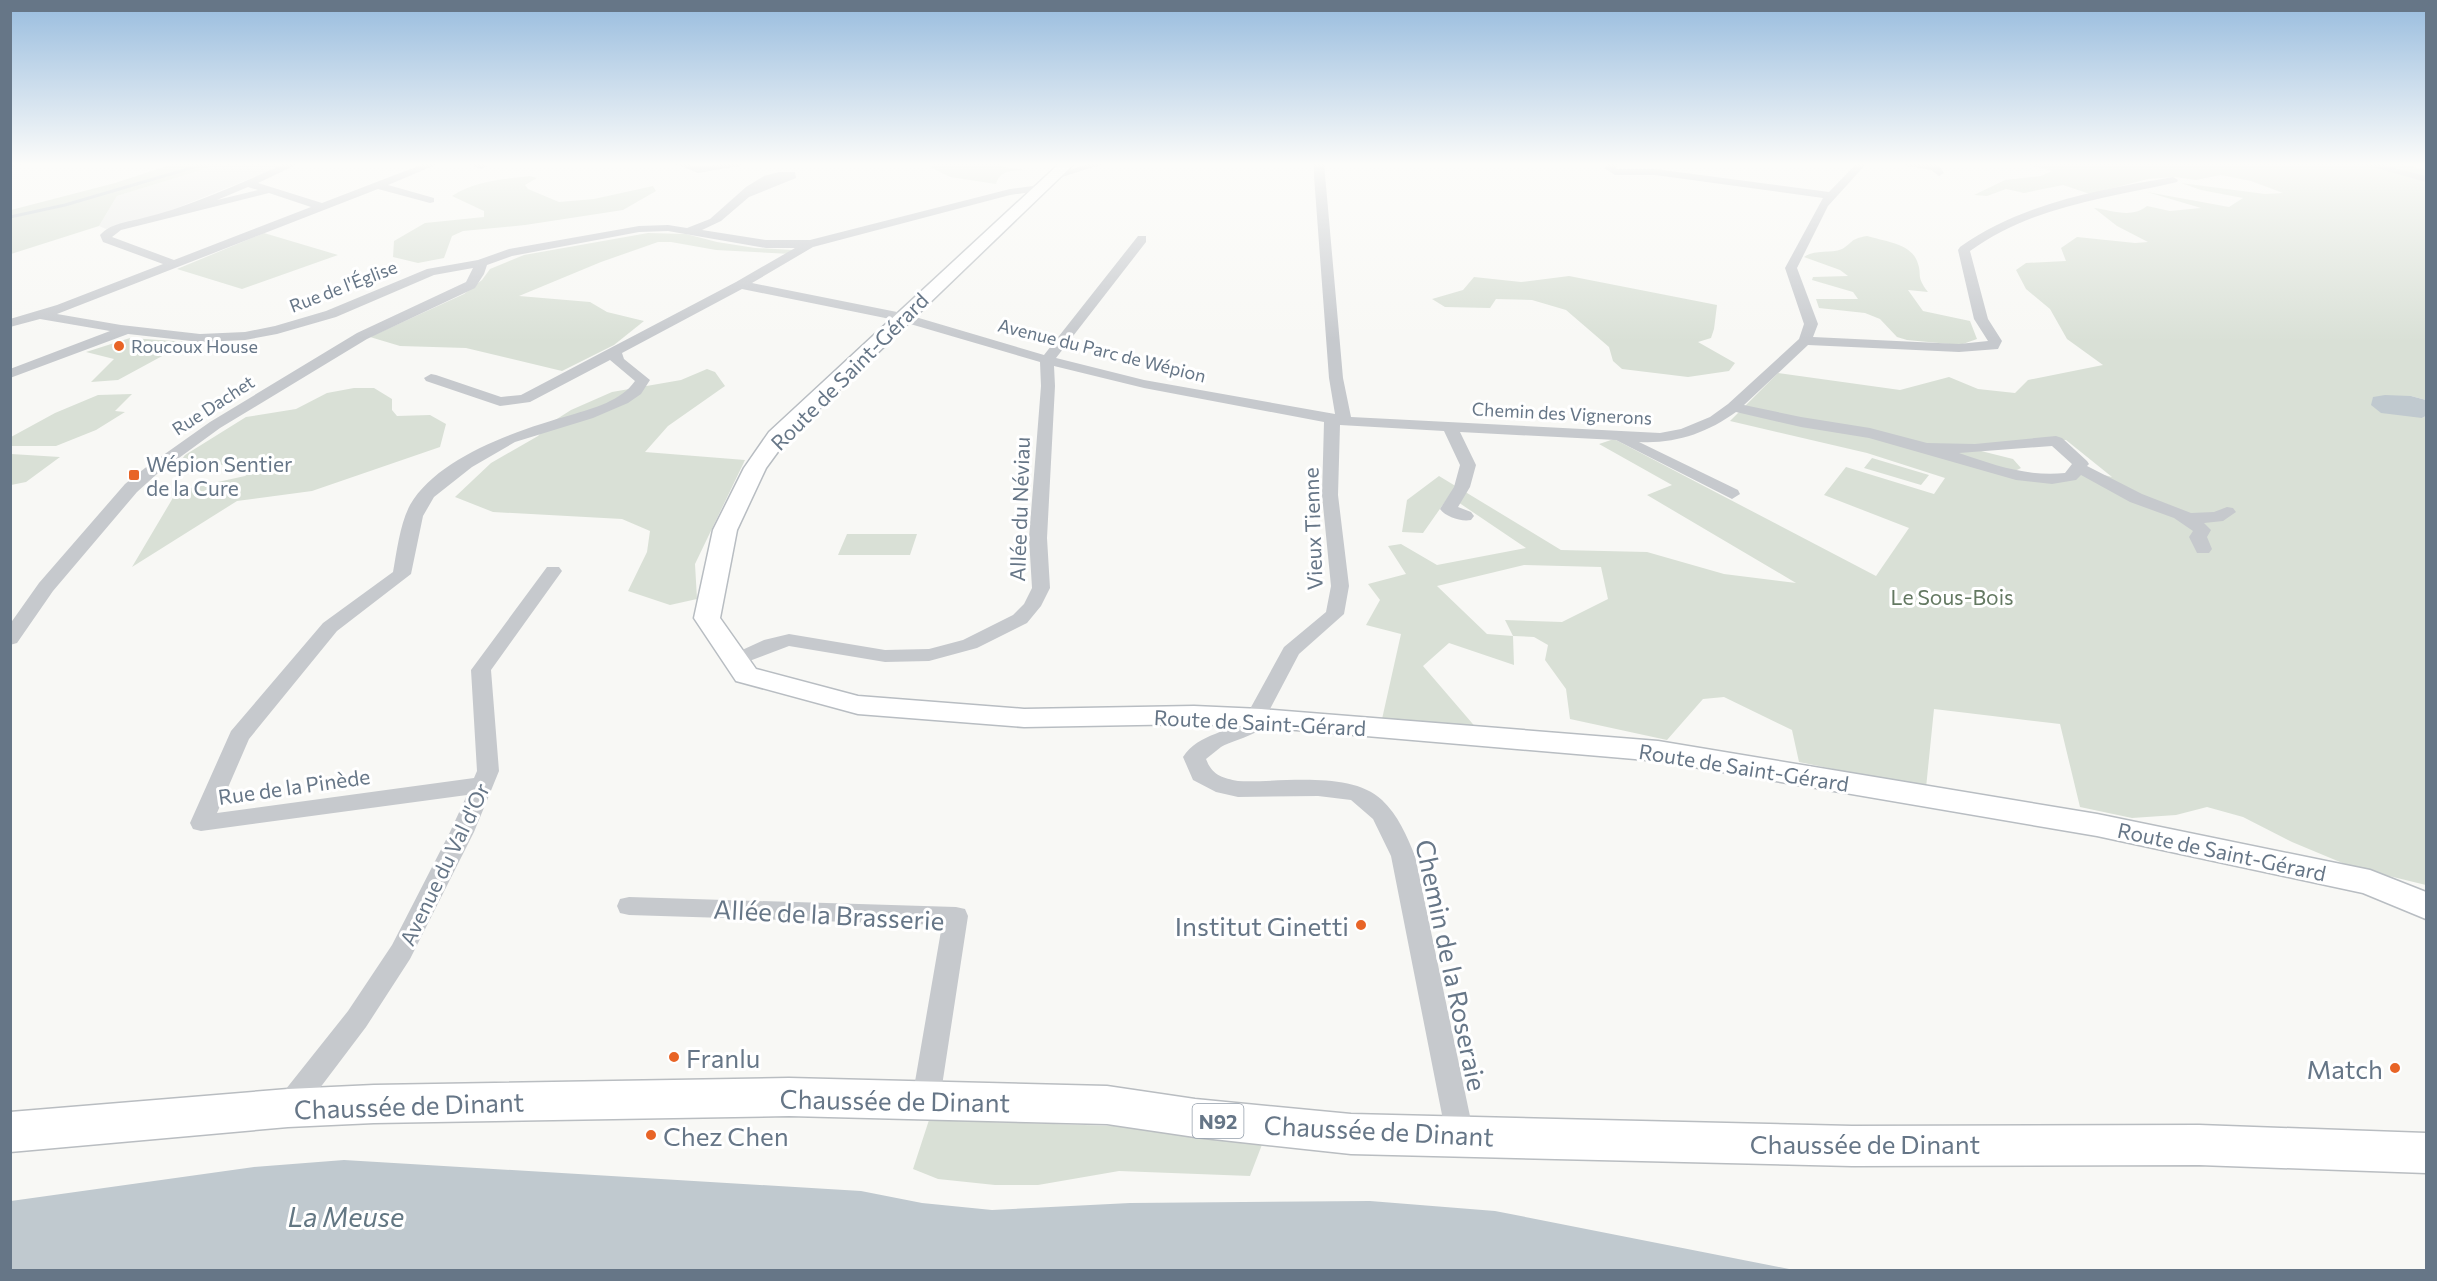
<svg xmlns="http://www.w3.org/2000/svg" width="2437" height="1281" font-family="Commissioner,sans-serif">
	<rect width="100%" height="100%" fill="#f8f8f5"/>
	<path fill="#e9eae9" d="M224 163H289L152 218 106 229 99 226 117 196Z"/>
	<path fill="#d9e0d6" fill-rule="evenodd" d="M176 163H224L117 196 99 226 11 254V210L115 183Z
		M936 163H999L998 166 1024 170C1011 171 1000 170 996 184L950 177 930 167Z
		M2011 163H2400L2426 170V400L2411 396 2422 418 2426 416V885L2352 867 2292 842 2243 817 2207 807 2176 815 2132 818 2080 807 2060 724 1934 709 1926 788 1799 762 1792 730 1724 697 1703 699 1667 740 1570 719 1566 689 1545 660 1548 645 1534 637 1513 636 1514 665 1449 643 1423 666 1484 737 1380 728 1401 634 1366 625 1380 600 1368 584 1406 574 1388 546 1401 544 1437 565 1526 548 1449 496 1423 533 1402 532 1407 500 1439 476 1561 550 1647 552 1724 574 1796 583 1647 495 1672 485 1599 444 1614 439 1876 576 1909 528 1824 495 1846 467 1934 494 1945 478 1867 453 1730 421 1778 373 1900 390 1949 377 1978 389 2015 393 2028 380 2103 365 2067 339 2050 309 2026 289 2016 270 2026 263 2066 261 2061 248 2077 237 2135 243 2148 242 2117 226 2094 208C2112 210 2131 219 2147 206L2170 211 2201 208 2147 192 2229 207 2243 198 2201 190 2181 183 2265 194 2283 193 2251 181 2221 175 2196 180 2175 177 2148 179 2090 194 2063 185 2024 193 2006 189 1987 196 1974 195 2005 180 2041 176 2052 171 2027 164ZM2066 440 2112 477 2079 469 2043 480 2011 473 2021 468 2013 459 1977 450ZM1524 565 1601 567 1608 599 1562 622 1505 620 1513 636 1487 634 1437 586Z
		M530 176 537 178 525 185 528 189 559 202 594 199 653 186 656 191 623 210 525 225 463 231 452 236 444 258 418 263 393 257 394 241 425 223 484 217V211L452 196C475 181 504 179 530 176Z
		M264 233 338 255 242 289 177 269Z
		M648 233 686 234 717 242 755 248 793 250 791 254 716 250 671 242H658L601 262 519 296 590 302 607 312 644 321 614 345 562 371 466 348 400 346 370 337 464 294 482 280 490 269 524 255Z
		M1867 236C1883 241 1910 243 1917 261 1923 276 1915 275 1928 292L1908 290 1923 311 1970 321 1977 339 1960 345 1907 340 1897 337 1880 319 1865 313 1819 308 1816 299H1858L1853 292 1812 280 1813 277 1848 276 1840 270 1804 257C1815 249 1830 254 1842 249 1853 243 1849 239 1867 236Z
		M1569 276 1717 305 1714 329 1711 338 1698 342 1735 363 1729 371 1688 377 1622 369 1613 361 1609 347 1566 310 1532 300 1496 299 1490 308 1445 307 1432 299 1463 290 1474 277 1521 282Z
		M130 338 188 342 118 380 91 382 114 359 86 352Z
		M707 369 715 372 725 386 668 426 645 452 745 460 695 564 697 599 670 605 628 591 647 552 650 531 622 519 493 512 455 497 491 463 538 436 549 424 571 410 612 392 681 380Z
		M354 388H374L392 399V410L397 416 430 415 446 424 440 447 312 491 237 501 132 567 177 491 245 476 255 469 246 464 177 466 185 455 246 417 296 409 327 393Z
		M132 394 115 411 125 412 96 430 56 446H11V437L55 413 98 395Z
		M11 454 60 457 26 482 11 485Z
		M1872 458 1929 475 1921 485 1864 468Z
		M847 534H917L910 555H838Z
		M929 1120 1114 1126 1263 1142 1250 1176 1119 1171 1038 1185H995L938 1179 913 1169Z"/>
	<path fill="#c0c9cf" d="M2385 395 2411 396 2426 400V416L2422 418 2381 413 2371 405 2373 397Z
		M344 1160 861 1191 922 1203 992 1210 1130 1203 1370 1201 1495 1211 1794 1270H11V1201L254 1167Z"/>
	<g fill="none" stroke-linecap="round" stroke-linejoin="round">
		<path stroke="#c0c9cf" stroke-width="3" d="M10 217 65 205 208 163"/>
		<defs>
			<path id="secondary" d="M1060 163H1075L785 442 766 468 737 530 720 618 756 669 858 696 1024 709 1194 706 1261 709 1658 741 2097 814 2370 870 2426 892V919L2363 893 2097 836 1658 761 1261 727 1194 724 1024 727 858 714 736 681 694 618 713 530 744 468 769 432Z"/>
			<path id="primary" d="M789 1078 1107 1086 1195 1099 1351 1114 1852 1126 2199 1125 2426 1133V1173L2199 1165 1852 1166 1351 1154 1195 1137 1107 1124 789 1116 374 1123 288 1127 10 1152V1112L288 1089 374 1085Z"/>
		</defs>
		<use href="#secondary" stroke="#b8bdc2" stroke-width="3"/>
		<use href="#primary" stroke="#b9bdc1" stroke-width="3"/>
		<path fill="#c6c9cd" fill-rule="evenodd" d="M10 163H24L10 168Z
			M287 163H300L258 183 322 203 426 163H440L388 185 434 198V202L430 203 378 189 57 314 121 325 200 334 245 332 275 326 326 311 427 269 478 260 509 249 639 226 668 225 687 228 710 219 746 187 764 176 779 172H795L796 178 749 197 721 221 702 230 766 240H810L1010 189 1041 185 1046 188 1045 190 1010 195 813 247 752 283 902 313 1044 355 1138 236H1146V242L1056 358 1144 380 1335 414 1329 378 1314 176V163H1324L1343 378 1351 417 1660 433 1681 429 1710 417 1728 404 1799 339 1804 324 1785 268 1823 198 1655 175H1615L1604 168 1608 163H1619L1615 168 1617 169H1655L1829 192 1857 163H1867L1828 206 1797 268 1818 324 1813 337 1959 344 1988 341 1974 319 1958 250 1960 247C2022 203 2098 190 2173 177L2178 180 2177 182C2104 199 2032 206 1970 251L1988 319 2002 341 1998 349 1959 352 1808 345 1744 405 1801 417 1870 428 1927 443 1975 444 2056 436 2062 438 2087 461 2089 464 2087 466 2142 494 2191 513 2214 512 2227 507 2233 508 2236 512 2223 521 2204 523 2211 530 2207 537 2212 549 2209 553H2197L2189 537 2193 531 2174 518 2130 502 2081 475 2076 480 2052 484 2016 480 1869 438 1801 427 1736 412C1707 433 1675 444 1639 442L1738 490 1740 494 1732 499 1616 440 1460 432 1476 465 1470 487 1458 507 1471 512 1474 516 1471 520C1461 522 1446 517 1440 509L1454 487 1460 465 1444 431 1340 425 1338 495 1349 586 1344 614 1299 654 1270 709C1273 734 1238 737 1221 747 1216 751 1211 755 1206 759 1212 775 1222 778 1238 781 1280 783 1350 770 1382 800 1398 815 1407 836 1415 856L1474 1135 1470 1144 1460 1148 1450 1144 1446 1135 1391 856 1373 819 1351 800 1318 796 1238 797 1216 792 1193 780 1183 757C1198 733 1231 733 1250 716V709L1284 647 1326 612 1331 586 1322 495 1324 422 1144 388 1054 366 1055 386 1047 538 1050 588 1041 606 1027 623 977 648 929 661 885 662 789 646 736 666 729 664 726 660 729 656 764 640 789 634 885 650 929 649 963 640 1013 615 1024 604 1032 588 1029 538 1041 386 1040 362 900 321 742 289 622 353 624 359 650 380 641 394 628 403 593 418 515 442 472 467 434 497 423 516 411 574 337 631 249 739 217 813 474 778 477 771 471 670 547 567H559L562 571 491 670 499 771 474 832 410 959 366 1027 298 1117 288 1120 278 1117 274 1108 278 1099 348 1011 392 945 450 832 467 795 201 831 193 829 190 823 231 731 323 623 393 572C397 550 400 524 410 505 438 456 521 429 571 415 594 408 621 401 635 381L610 360 530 402 500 406 426 381 424 378 431 374 436 375 501 397 521 395 736 282 795 248H766L668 231 639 232 512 256 487 265 484 274 475 288 367 339 220 428 157 474 137 492 53 591 17 643 10 645V624L39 583 125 484 145 468 210 422 357 333 466 282 473 268 434 275 336 317 277 334 245 340 200 342 128 334 10 378V369L110 331 40 319 10 327V319L57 305 163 264 103 242 100 235C111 223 128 222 143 218 192 206 240 183 287 163ZM248 187 258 190 217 200ZM269 193 311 207 174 260 112 237 121 230ZM2052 446 2072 464 2065 473C2028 477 1994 465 1959 453Z
			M466 163H482L487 166 482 169Z
			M673 163C683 162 692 167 701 166 716 166 729 162 744 163L739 166 698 173Z
			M1092 163H1107L1052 180 1047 177Z
			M1903 163 1935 164 1939 165 1944 173 1939 176 1931 170 1908 166Z
			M2358 163H2374L2426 176V182Z
			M629 897 956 907 965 909 968 916 940 1099 936 1108 926 1111 916 1108 912 1099 942 925 629 915 620 913 617 906 620 899Z"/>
		<use href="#secondary" fill="#fff" fill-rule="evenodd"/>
		<use href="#primary" fill="#fff" fill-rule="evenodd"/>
	</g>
	<linearGradient id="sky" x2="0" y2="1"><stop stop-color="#98bcde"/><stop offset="0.48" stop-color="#fcfcfa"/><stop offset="1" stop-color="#fcfcfa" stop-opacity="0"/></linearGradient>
	<rect width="2437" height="342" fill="url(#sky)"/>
	<g fill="#e86426" stroke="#fff" stroke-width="2">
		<circle cx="119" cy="346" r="6"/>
		<rect x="128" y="469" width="12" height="12" rx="3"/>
		<circle cx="1361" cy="925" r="6"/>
		<circle cx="674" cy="1057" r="6"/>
		<circle cx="2395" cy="1068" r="6"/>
		<circle cx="651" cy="1135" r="6"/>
	</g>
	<g text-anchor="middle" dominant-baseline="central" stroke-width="6" stroke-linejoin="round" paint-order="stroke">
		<g font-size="18" fill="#667687" stroke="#fff">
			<text transform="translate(343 286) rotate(-21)">Rue de l'Église</text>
			<text transform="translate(1102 350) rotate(14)">Avenue du Parc de Wépion</text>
			<text transform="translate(213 405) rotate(-33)">Rue Dachet</text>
			<text transform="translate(1562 413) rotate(3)">Chemin des Vignerons</text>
		</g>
		<g font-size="18" fill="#667687" stroke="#fff" text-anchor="start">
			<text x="131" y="346">Roucoux House</text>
		</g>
		<rect fill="#fff" stroke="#949fab" stroke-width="1.5" x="1192.5" y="1104" width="51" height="34" rx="4.5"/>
		<g font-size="20" font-weight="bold" fill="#667687">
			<text x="1218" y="1121">N92</text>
		</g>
		<g font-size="21" fill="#667687" stroke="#fff">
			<text transform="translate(849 371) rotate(-45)">Route de Saint-Gérard</text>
			<text transform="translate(1019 509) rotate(-88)">Allée du Néviau</text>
			<text transform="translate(1312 529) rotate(-92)">Vieux Tienne</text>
			<text transform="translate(1260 722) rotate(3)">Route de Saint-Gérard</text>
			<text transform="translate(1744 767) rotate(9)">Route de Saint-Gérard</text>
			<text transform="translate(294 786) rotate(-8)">Rue de la Pinède</text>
			<text transform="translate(2222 851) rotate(12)">Route de Saint-Gérard</text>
			<text transform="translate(444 864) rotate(-64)">Avenue du Val d'Or</text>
		</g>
		<g font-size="21" fill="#667687" stroke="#fff" text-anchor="start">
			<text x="146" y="463">Wépion Sentier<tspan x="146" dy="24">de la Cure</tspan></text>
		</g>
		<g font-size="21" fill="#647962" stroke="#fff">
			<text x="1952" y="596">Le Sous-Bois</text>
		</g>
		<g font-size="26" fill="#667687" stroke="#fff">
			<text transform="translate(829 914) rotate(3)">Allée de la Brasserie</text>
			<text transform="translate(1452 965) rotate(78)">Chemin de la Roseraie</text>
			<text transform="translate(895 1100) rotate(1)">Chaussée de Dinant</text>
			<text transform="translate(409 1105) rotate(-2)">Chaussée de Dinant</text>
			<text transform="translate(1379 1130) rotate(3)">Chaussée de Dinant</text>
			<text x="1865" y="1143">Chaussée de Dinant</text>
		</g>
		<g font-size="26" fill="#667687" stroke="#fff" text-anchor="end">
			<text x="1349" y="925">Institut Ginetti</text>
			<text x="686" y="1057" text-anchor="start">Franlu</text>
			<text x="2383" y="1068">Match</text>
			<text x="663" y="1135" text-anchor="start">Chez Chen</text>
		</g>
		<g font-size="27" font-style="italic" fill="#637783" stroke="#fff">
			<text x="346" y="1216">La Meuse</text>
		</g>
	</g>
	<rect width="2437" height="1281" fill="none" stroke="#667687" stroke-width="24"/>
</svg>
